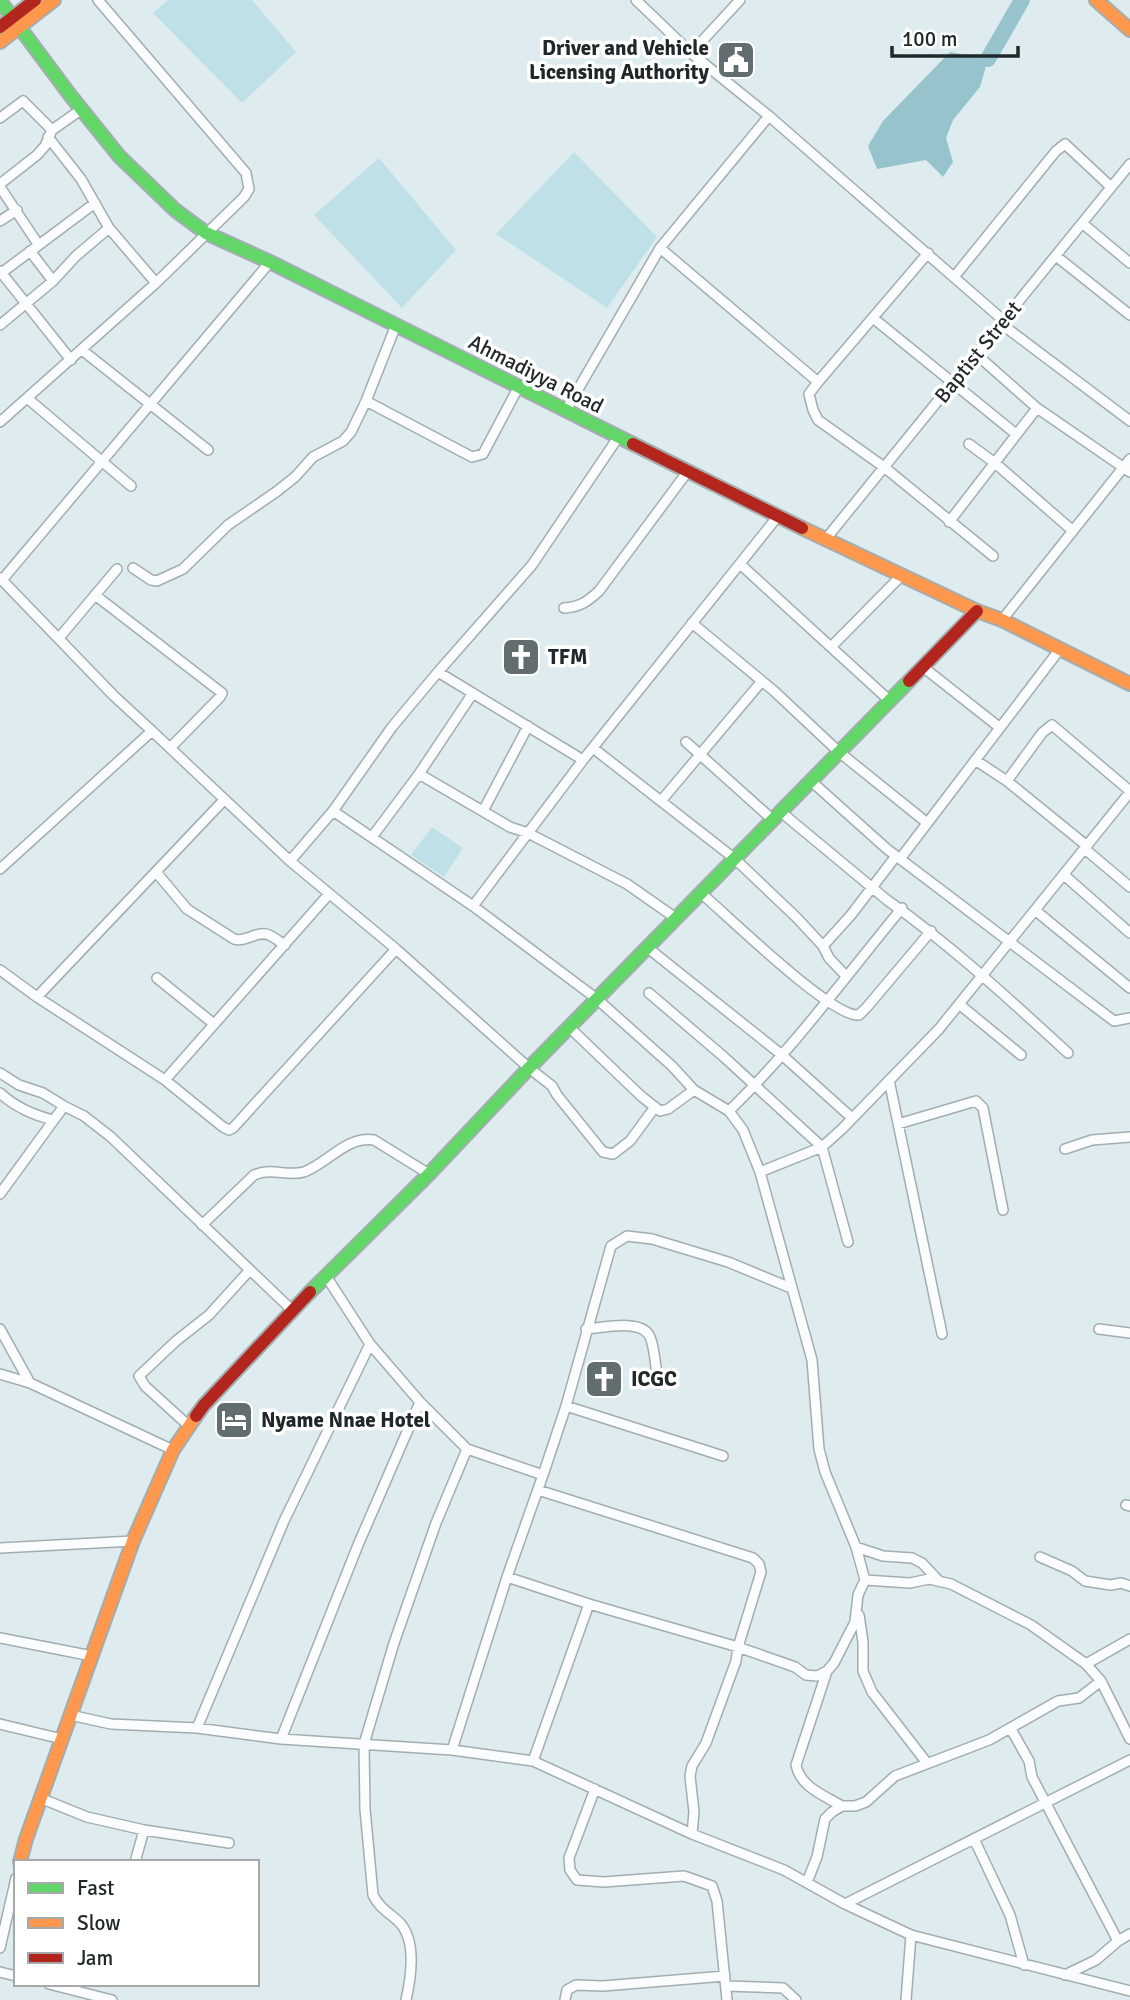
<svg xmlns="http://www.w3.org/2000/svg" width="1130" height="2000" font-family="Signika,sans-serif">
	<rect width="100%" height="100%" fill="#deecef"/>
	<path fill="#c0e0e7" d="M168 0H252L296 52 242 103 153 13Z
		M574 152 657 237 607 308 496 234Z
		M379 158 456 250 402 308 314 215Z
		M432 827 463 848 444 877 411 855Z"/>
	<path fill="#97c3cd" d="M950 52 988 59 980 87 953 120 946 138 953 162 943 177 926 160 877 169 868 146 883 121Z"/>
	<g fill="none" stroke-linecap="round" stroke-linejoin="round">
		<path stroke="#97c3cd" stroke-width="16" d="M988 59 1022 0"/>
		<defs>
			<path id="street" d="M636 0 691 53 769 116
				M691 53 740 0
				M0 118 23 101 52 130
				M48 137 81 179 109 228 156 283
				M0 184 37 155 45 146 52 130 82 109
				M0 187 38 244
				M0 221 17 210
				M1082 223 1130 263
				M660 248 818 382 928 253
				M30 251 53 281
				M1056 256 1130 315
				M0 271 71 360
				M0 274 95 203
				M954 277 1056 151 1065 144 1111 187
				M873 318 1016 434
				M1000 323 1130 421
				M0 325 53 281 76 256 109 228
				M82 350 208 450
				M976 354 1037 408 1130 472
				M818 382 809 394 813 410 818 420 884 467 993 556
				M27 398 131 486
				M366 401 472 457 483 454 519 386
				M566 410 660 248 769 116 1003 320
				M0 422 156 283 244 197 249 189 246 173 98 0
				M969 444 995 463 1073 531
				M949 522 1037 408
				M825 540 1130 164
				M740 564 890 701
				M133 568 151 580 157 581 183 569 228 525 276 492 295 477 313 457 343 441 351 432 366 401 396 325
				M0 578 114 696 152 731
				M2 580 270 262
				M95 595 222 693 220 697 170 748
				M564 608C580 607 587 602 599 591L688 471
				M1002 620 1130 459
				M692 623 774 691 839 752 926 822
				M59 638 117 569
				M831 647 901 576
				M923 667 999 727
				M438 672 532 565 619 436
				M686 742 773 820
				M593 748 735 859 796 917 823 946
				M975 760 1007 781 1087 846
				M419 774 510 827 528 833 627 884 677 919
				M811 781 887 849 1114 1021 1130 1018
				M1007 781 1042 733 1052 725 1130 791
				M661 801 762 681
				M333 811 473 906 597 999 672 1066 694 1090 729 1111
				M483 811 528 726
				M781 812 887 900C952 946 1009 999 1068 1053
				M372 837 419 774 473 693
				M1085 849 1130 887
				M900 859 1060 649
				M290 861 333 811 392 727 438 672 583 760 778 516
				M0 869 152 731 290 861 396 949 529 1068 552 1086 557 1095 603 1152 613 1154 630 1141 655 1107
				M156 872 187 909 234 939C246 943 256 930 269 935 274 937 280 942 285 945
				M1064 875 1130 933
				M702 894C728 916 832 1018 859 1015L867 1007 931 931
				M473 906 583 760
				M1036 911 1130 988
				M648 948 782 1055 852 1118
				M0 970 37 997 165 1080 329 894
				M846 976 829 958 823 946 851 915 896 856
				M157 978 214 1024
				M649 993 724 1057 822 1147 848 1242
				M37 997 224 800
				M959 1004 1021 1055
				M569 1027 641 1096 660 1111 668 1109 694 1090
				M0 1073 19 1085 43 1093 64 1106
				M165 1080 223 1127 229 1130 233 1128 396 949
				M889 1080 942 1334
				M0 1093C15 1107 33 1115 53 1120
				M898 1124 976 1101 983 1108 1003 1210
				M1065 1149 1092 1140 1130 1137
				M760 1172 822 1147 842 1129 939 1029 1130 792
				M0 1194 64 1106 84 1116 111 1137 293 1311
				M202 1225 254 1175C273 1167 287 1177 304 1172 328 1163 346 1136 374 1140L429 1174
				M326 1276 370 1344 420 1402 467 1449
				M0 1329 30 1383
				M586 1329C602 1328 640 1319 649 1335 655 1345 656 1372 658 1384
				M1099 1329 1130 1333
				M0 1374 30 1383 173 1450
				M566 1406 723 1456
				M189 1426 145 1386 139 1376 176 1341 209 1315 249 1271
				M543 1475 566 1406 611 1246 627 1236 652 1239 728 1262 791 1288
				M1126 1505 1130 1506
				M856 1547 883 1556 912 1558 922 1563 938 1580
				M0 1548 133 1541
				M1040 1557 1072 1571 1085 1581 1111 1585 1121 1583 1130 1586
				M507 1577 589 1604 738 1647 761 1572 759 1564 753 1558 538 1490
				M865 1580 910 1583 929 1579 951 1584 1031 1625 1086 1664
				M859 1615 863 1642V1671L872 1692 927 1763
				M0 1638 92 1656
				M1130 1639 1086 1664 1101 1681 1130 1739
				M827 1671 796 1765C800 1787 825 1796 842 1806
				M70 1715 111 1724 197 1728 281 1739 452 1750 507 1577 543 1475 467 1449 436 1523 394 1643 364 1744 365 1809 373 1895C380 1909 390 1913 400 1923 417 1942 411 1978 406 2000
				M0 1724 62 1739
				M197 1728 284 1521 370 1344
				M1011 1729 1029 1761 1032 1777 1118 1941 1130 1934
				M281 1739 358 1545 420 1402
				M452 1750 533 1761 692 1834 784 1870 845 1904
				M1130 1760 845 1904 911 1935 1130 1991
				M533 1761 589 1604
				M595 1789 569 1858 570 1870 577 1880 604 1882 684 1876 712 1886 717 1901 727 2000
				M40 1798 87 1817 144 1830 229 1843
				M692 1834 694 1812 690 1776 692 1766 706 1743 736 1661 738 1647 795 1667 806 1675 817 1676 827 1671 834 1663 855 1622 858 1595 865 1580 856 1547 825 1472 819 1449 812 1360 760 1172 743 1130 729 1111C793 1049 845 977 902 908
				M974 1839 1010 1915 1024 1965
				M135 1862 144 1830
				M807 1882 817 1857 825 1819 832 1812 842 1806H855L866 1802 895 1776 989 1740 1058 1701 1079 1698 1101 1681
				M0 1948 16 1878
				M0 1972 16 1976
				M1065 1975 1096 1960 1118 1941
				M49 1984 112 2000
				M726 1986 783 1988 796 2000
				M565 2000 567 1990 576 1985 603 1986 725 1976
				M906 2000 911 1935"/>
			<path id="fast" d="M0 1 70 95 119 156 175 210 206 233 270 262 633 444
				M310 1292 429 1174 529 1068 909 681"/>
			<path id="slow" d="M1096 0 1130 30
				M0 42 54 0
				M802 528 977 611 1002 620 1130 684
				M20 1862 26 1839 133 1541 173 1450 196 1416"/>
			<path id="jam" d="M0 27 35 0
				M633 444 802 528
				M909 681 977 611
				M196 1416 204 1405 310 1292"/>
		</defs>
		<use href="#street" stroke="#a2adaf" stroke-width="12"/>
		<use href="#fast" stroke="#a2adaf" stroke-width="16"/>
		<use href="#slow" stroke="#a2adaf" stroke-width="16"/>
		<use href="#jam" stroke="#a2adaf" stroke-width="16"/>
		<use href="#street" stroke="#fafcfd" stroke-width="9"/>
		<use href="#fast" stroke="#63d668" stroke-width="12"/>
		<use href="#slow" stroke="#ff974d" stroke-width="12"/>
		<use href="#jam" stroke="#b3261e" stroke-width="12"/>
	</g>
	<defs>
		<symbol id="civic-square" viewBox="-11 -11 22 22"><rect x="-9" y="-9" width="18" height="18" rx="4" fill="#626d6f" stroke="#fff"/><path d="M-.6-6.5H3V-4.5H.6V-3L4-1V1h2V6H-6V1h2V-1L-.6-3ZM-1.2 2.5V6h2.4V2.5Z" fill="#fff"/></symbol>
		<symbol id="church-square" viewBox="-11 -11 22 22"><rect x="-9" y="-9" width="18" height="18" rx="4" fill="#626d6f" stroke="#fff"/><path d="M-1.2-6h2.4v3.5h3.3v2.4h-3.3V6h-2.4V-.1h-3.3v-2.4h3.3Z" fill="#fff"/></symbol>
		<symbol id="hotel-square" viewBox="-11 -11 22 22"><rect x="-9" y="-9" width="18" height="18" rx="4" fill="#626d6f" stroke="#fff"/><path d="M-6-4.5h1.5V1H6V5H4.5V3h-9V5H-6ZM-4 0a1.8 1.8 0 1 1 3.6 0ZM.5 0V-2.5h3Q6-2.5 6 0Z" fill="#fff"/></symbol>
	</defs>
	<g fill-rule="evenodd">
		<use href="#civic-square" x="714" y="38" width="44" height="44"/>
		<use href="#church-square" x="499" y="635" width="44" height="44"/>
		<use href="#church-square" x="582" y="1357" width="44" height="44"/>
		<use href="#hotel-square" x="212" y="1398" width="44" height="44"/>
	</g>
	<g text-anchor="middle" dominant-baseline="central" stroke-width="7" stroke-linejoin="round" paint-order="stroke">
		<g font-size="21" font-weight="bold" fill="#20282a" stroke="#fff" text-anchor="start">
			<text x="709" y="48" text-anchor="end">Driver and Vehicle<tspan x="709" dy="24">Licensing Authority</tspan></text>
			<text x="548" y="657">TFM</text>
			<text x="631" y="1379">ICGC</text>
			<text x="261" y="1420">Nyame Nnae Hotel</text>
		</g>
		<g font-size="21" fill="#20282a" stroke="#fff">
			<text transform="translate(978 352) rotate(-51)">Baptist Street</text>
			<text transform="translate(536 374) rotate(27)">Ahmadiyya Road</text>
		</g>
	</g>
	<rect x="14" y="1860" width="245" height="126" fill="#ffffff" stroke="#a6a9aa" stroke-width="2"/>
	<rect x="28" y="1883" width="35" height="10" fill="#63d668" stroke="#a6a9aa" stroke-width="2"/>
	<text x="77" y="1895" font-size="21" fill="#20282a">Fast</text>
	<rect x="28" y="1918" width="35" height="10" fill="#ff974d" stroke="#a6a9aa" stroke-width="2"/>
	<text x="77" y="1930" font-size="21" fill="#20282a">Slow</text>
	<rect x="28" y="1953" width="35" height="10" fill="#b3261e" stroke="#a6a9aa" stroke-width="2"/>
	<text x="77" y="1965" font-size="21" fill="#20282a">Jam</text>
	<path d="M892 46v10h126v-10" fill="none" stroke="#20282a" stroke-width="3.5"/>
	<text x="902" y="46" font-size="21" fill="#20282a" stroke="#ffffff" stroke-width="5" paint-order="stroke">100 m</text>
</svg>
